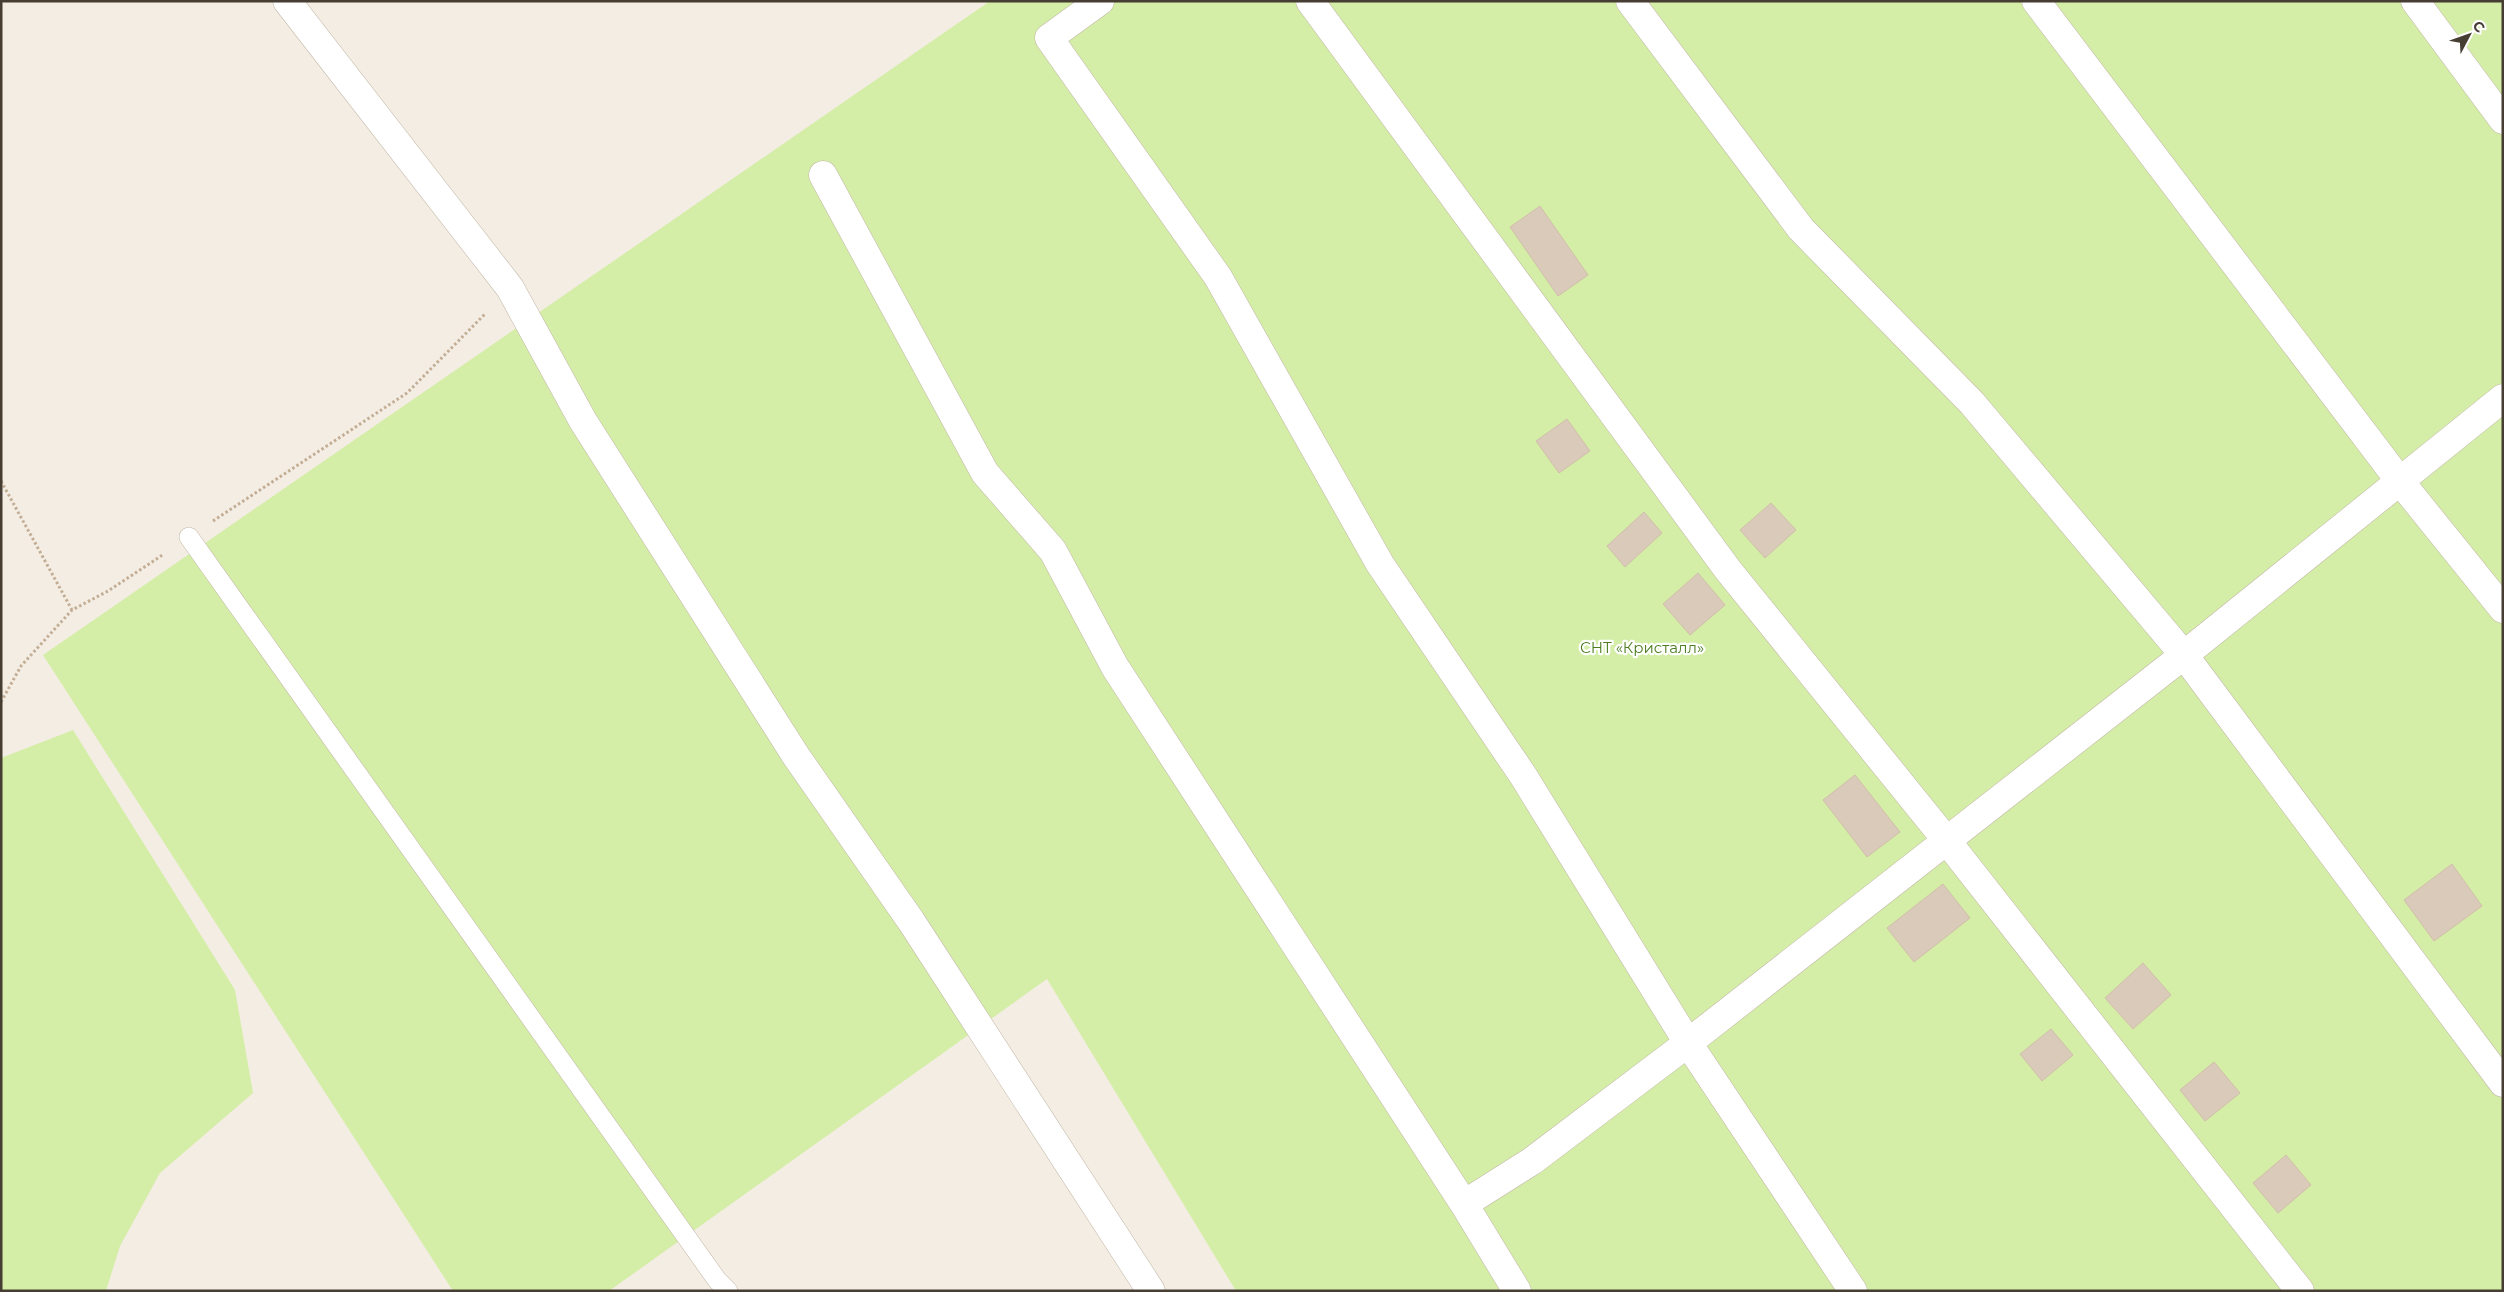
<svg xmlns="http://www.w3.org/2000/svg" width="2504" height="1292" font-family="Montserrat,sans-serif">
	<rect width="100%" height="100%" fill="#f4ede3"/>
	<path fill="#d4eda7" d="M990 1H2503V1291H1236L1047 979 609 1291H453L43 655Z
		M73 730 235 990 253 1093 160 1173 120 1246 106 1291H1V758Z"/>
	<path fill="#d9caba" stroke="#d2beaa" d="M1540 206 1588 275 1558 296 1510 227Z
		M1567 419 1590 451 1559 473 1536 441Z
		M1771 503 1796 530 1765 558 1740 530Z
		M1644 512 1662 533 1625 567 1607 546Z
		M1698 573 1725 605 1690 635 1663 604Z
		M1855 775 1900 832 1867 857 1823 800Z
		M2452 864 2482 906 2434 941 2404 900Z
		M1943 884 1970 918 1914 962 1887 928Z
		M2143 963 2171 995 2133 1029 2105 998Z
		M2051 1029 2073 1055 2042 1081 2020 1054Z
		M2214 1062 2240 1093 2205 1121 2180 1090Z
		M2286 1155 2311 1185 2278 1213 2253 1183Z"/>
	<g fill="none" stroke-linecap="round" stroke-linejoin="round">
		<defs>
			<path id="lane" d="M189 537 717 1280 728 1291"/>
			<path id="street" d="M287 1 510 288 583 421 796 756 911 921 1151 1291
				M1100 1 1049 38 1218 277 1380 564 1524 777 1688 1043 1853 1291
				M1310 1 1728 570 1947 841 2300 1291
				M1630 1 1801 229 1972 403 2184 655 2503 1083
				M2036 1 2399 480 2503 609
				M2415 1 2503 120
				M823 175 985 473 1053 551 1115 667 1464 1204 1517 1291
				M1464 1204 1532 1161 1688 1043 2184 655 2503 398"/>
		</defs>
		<use href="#lane" stroke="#c3b7a8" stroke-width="20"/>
		<use href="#street" stroke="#c3b7a8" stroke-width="29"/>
		<path stroke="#c3ae95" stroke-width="3" stroke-dasharray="2.5 2.5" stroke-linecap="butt" d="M1 481 72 610
			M213 521 407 393 485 314
			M1 702 21 666 72 610 108 591 164 554"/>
		<use href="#lane" stroke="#fff" stroke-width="19"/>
		<use href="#street" stroke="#fff" stroke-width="28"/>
	</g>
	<g text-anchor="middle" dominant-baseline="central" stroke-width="4.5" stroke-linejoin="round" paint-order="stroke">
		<g font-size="15" fill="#4d7d20" stroke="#fff">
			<text x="1642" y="647">СНТ «Кристалл»</text>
		</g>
	</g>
	<rect width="2504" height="1292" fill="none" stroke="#463d33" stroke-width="5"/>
	<g transform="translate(2469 35) rotate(49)" stroke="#ffffff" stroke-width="4" paint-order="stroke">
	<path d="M0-4L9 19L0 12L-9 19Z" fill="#463d33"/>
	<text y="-8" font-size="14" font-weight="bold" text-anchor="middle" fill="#463d33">С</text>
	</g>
</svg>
